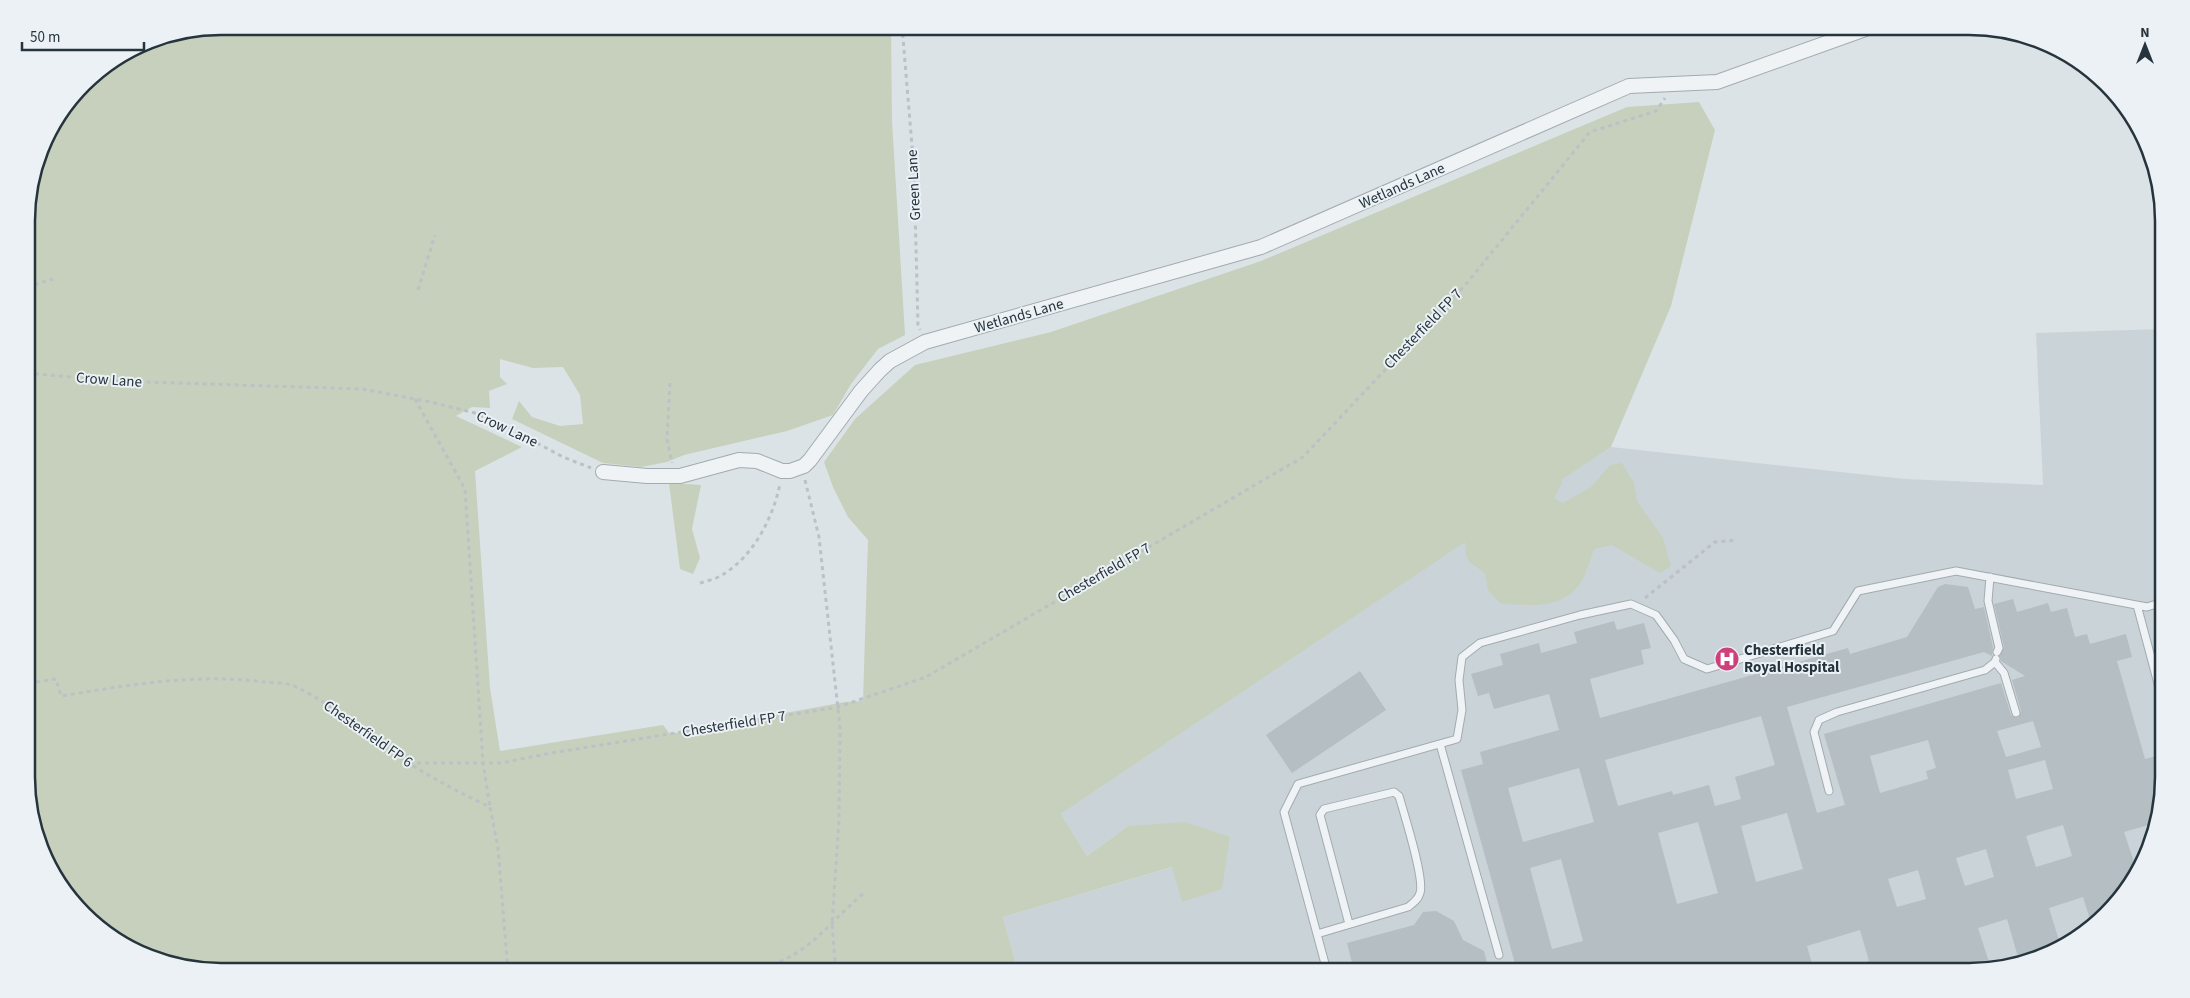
<svg xmlns="http://www.w3.org/2000/svg" width="2190" height="998" font-family="'Source Sans 3',sans-serif">
	<rect width="100%" height="100%" fill="#dce3e6"/>
	<path fill="#cad3d8" d="M2162 329 2164 778 2149 852 2116 905 2078 939 2032 961 1982 971 1018 972 1003 917 1173 867 1222 889 1128 826 1087 856 1061 814 1467 540 1611 447 1905 479 2043 485 2036 333Z"/>
	<path fill="#c7d0bd" d="M221 26H891L892 121 905 335 878 349 851 384 833 415 787 431 684 455 667 462 641 467 603 463 512 419 519 401 532 417 560 426 583 424 580 395 563 367 533 368 500 359V377L507 384 489 391 490 408 472 407 456 416 522 447 475 471 490 688 500 751 663 725 670 734 845 702 863 701 868 540 848 517 833 487 824 462 855 419 915 365 1051 332 1261 261 1627 107 1699 102 1715 130 1671 306 1611 447 1561 480 1562 483 1554 498 1563 503 1591 487 1610 465 1622 463 1634 483 1637 501 1663 538 1671 566 1660 573 1612 545 1594 549C1590 560 1587 572 1581 582 1563 610 1529 606 1500 603L1488 590 1485 573C1467 560 1466 563 1465 542L1061 814 1087 856 1128 826 1185 822 1230 837 1222 889 1182 902 1172 867 1003 917 1018 972H221L146 957 102 931 67 896 41 852 28 803 27 208 46 134 92 75 146 41Z
		M669 483 701 485 692 529 700 558 693 574 680 569Z"/>
	<path fill="#b4bec3" fill-rule="evenodd" d="M1945 584 1968 587 1975 609 1984 607 1993 647 1992 656 1984 652 1787 707 1817 813 1845 805 1824 734 2001 683 2011 715 2018 718 2021 711 2012 680 2025 676 2001 661 2000 656 2004 647 1994 604 2013 599 2017 612 2048 603 2051 612 2067 608 2075 637 2087 634 2090 644 2126 634 2132 657 2117 661 2145 759 2164 754V778L2155 823 2124 832 2137 871 2116 905 2092 926 2083 897 2049 908 2061 947 2032 961 2024 963 2022 956 2018 957 2007 919 1978 928 1990 965 1983 967 1984 971H1845L1844 968 1869 961 1860 930 1807 946 1814 971H1517L1461 770 1483 764 1480 752 1559 730 1549 694 1494 709 1489 693 1478 696 1471 674 1503 665 1500 654 1539 643 1541 653 1577 643 1574 632 1614 621 1617 630 1644 623 1651 648 1641 650 1644 664 1590 679 1600 718 1848 648 1850 654 1907 637 1938 587ZM1761 716 1775 765 1735 777 1741 799 1715 806 1709 785 1673 795 1672 791 1618 806 1605 760ZM2033 721 2041 747 2006 757 1997 731ZM1928 740 1936 768 1926 771 1928 779 1880 793 1870 756ZM2045 760 2053 789 2016 799 2008 770ZM1579 768 1594 822 1523 842 1508 788ZM1787 813 1803 869 1756 882 1741 826ZM1698 822 1718 893 1677 904 1658 833ZM2063 825 2072 856 2036 867 2026 836ZM1986 849 1994 877 1965 886 1956 858ZM1561 859 1583 941 1552 949 1530 868ZM1918 870 1926 899 1897 907 1888 879Z
		M1360 671 1386 710 1292 773 1266 735Z
		M1436 911 1454 921 1463 940 1484 951 1489 971H1354L1347 943 1414 925 1423 912Z"/>
	<g fill="none" stroke-linecap="round" stroke-linejoin="round">
		<defs>
			<path id="service" d="M1990 577 1988 601 1999 648 1997 652
				M2137 605 2164 706
				M1995 662 2004 673 2016 713
				M1440 744 1499 955
				M1829 791 1814 732 1819 720 1837 712 1985 670 1995 662 1996 659
				M1317 934 1408 907C1413 903 1418 900 1420 893 1425 879 1404 814 1399 796L1394 792 1324 809 1320 815 1349 924
				M1327 971 1284 812 1298 784 1457 739 1462 710 1459 680 1462 657 1480 643 1580 615 1631 604 1656 615 1674 640 1684 659 1707 669 1833 631 1858 591 1956 571 2147 607 2163 602"/>
			<path id="minor" d="M603 472 647 476H680L739 460 757 461 782 471H790L804 466 810 460 861 391 880 370 890 361 925 342 1261 247 1629 86 1717 82 1874 26"/>
		</defs>
		<use href="#service" stroke="#a2abb0" stroke-width="9"/>
		<use href="#minor" stroke="#a2abb0" stroke-width="16"/>
		<path stroke="#bbc1c5" stroke-width="3" stroke-dasharray="4 4" stroke-linecap="butt" d="M902 26 914 170 918 325 920 330
			M27 287 53 279
			M418 290 435 235
			M27 373 115 381 362 389 426 401 475 413 507 427 563 457 591 468
			M670 383 667 439 672 463
			M415 399 465 489 483 763 490 807
			M805 480 819 537 840 727 839 820 832 924 836 972
			M700 583C707 581 716 579 722 575 753 557 773 518 780 484
			M1645 598 1715 542 1737 540
			M28 683 56 679 61 696C128 685 195 673 264 682 273 683 285 682 294 686 337 706 371 738 410 764 436 780 462 794 490 807L498 848 508 972
			M409 763H501L551 753 838 707 926 677 1303 457 1467 283 1590 132 1656 111 1665 98
			M758 972C772 965 788 959 801 950 825 933 843 910 865 892"/>
		<use href="#service" stroke="#eff3f5" stroke-width="7"/>
		<use href="#minor" stroke="#eff3f5" stroke-width="14"/>
	</g>
	<defs>
		<symbol id="hospital-disc" viewBox="-11 -11 22 22"><circle r="9.5" fill="#cd407b" stroke="#ebf1f4"/><path d="M-5-5h3v3.5h4V-5h3V5h-3V1.5h-4V5h-3Z" fill="#fff"/></symbol>
	</defs>
	<g fill-rule="evenodd">
		<use href="#hospital-disc" x="1713" y="645" width="28" height="28"/>
	</g>
	<g text-anchor="middle" dominant-baseline="central" stroke-width="4" stroke-linejoin="round" paint-order="stroke">
		<g font-size="15" fill="#26343d" stroke="#ebf1f4">
			<text transform="translate(914 185) rotate(-93)">Green Lane</text>
			<text transform="translate(1402 186) rotate(-24)">Wetlands Lane</text>
			<text transform="translate(1019 316) rotate(-16)">Wetlands Lane</text>
			<text transform="translate(1423 329) rotate(-46)">Chesterfield FP 7</text>
			<text transform="translate(109 380) rotate(4)">Crow Lane</text>
			<text transform="translate(507 429) rotate(25)">Crow Lane</text>
			<text transform="translate(1104 573) rotate(-30)">Chesterfield FP 7</text>
			<text transform="translate(734 724) rotate(-9)">Chesterfield FP 7</text>
			<text transform="translate(368 734) rotate(35)">Chesterfield FP 6</text>
		</g>
		<g font-size="15" font-weight="bold" fill="#26343d" stroke="#ebf1f4" text-anchor="start">
			<text x="1744" y="650">Chesterfield<tspan x="1744" dy="17">Royal Hospital</tspan></text>
		</g>
	</g>
	<path d="M0 0H2190V998H0ZM221 35H1969A186 186 0 0 1 2155 221V777A186 186 0 0 1 1969 963H221A186 186 0 0 1 35 777V221A186 186 0 0 1 221 35Z" fill="#ebf1f4" fill-rule="evenodd"/>
	<path fill="none" stroke="#26343d" stroke-width="2.5" d="M221 35H1969A186 186 0 0 1 2155 221V777A186 186 0 0 1 1969 963H221A186 186 0 0 1 35 777V221A186 186 0 0 1 221 35Z"/>
	<g transform="translate(2145 45)" stroke="#ebf1f4" stroke-width="4" paint-order="stroke">
	<path d="M0-4L9 19L0 12L-9 19Z" fill="#26343d"/>
	<text y="-8" font-size="14" font-weight="bold" text-anchor="middle" fill="#26343d">N</text>
	</g>
	<path d="M22 42v8h122v-8" fill="none" stroke="#26343d" stroke-width="2.5"/>
	<text x="30" y="42" font-size="15" fill="#26343d" stroke="#ebf1f4" stroke-width="4" paint-order="stroke">50 m</text>
</svg>
